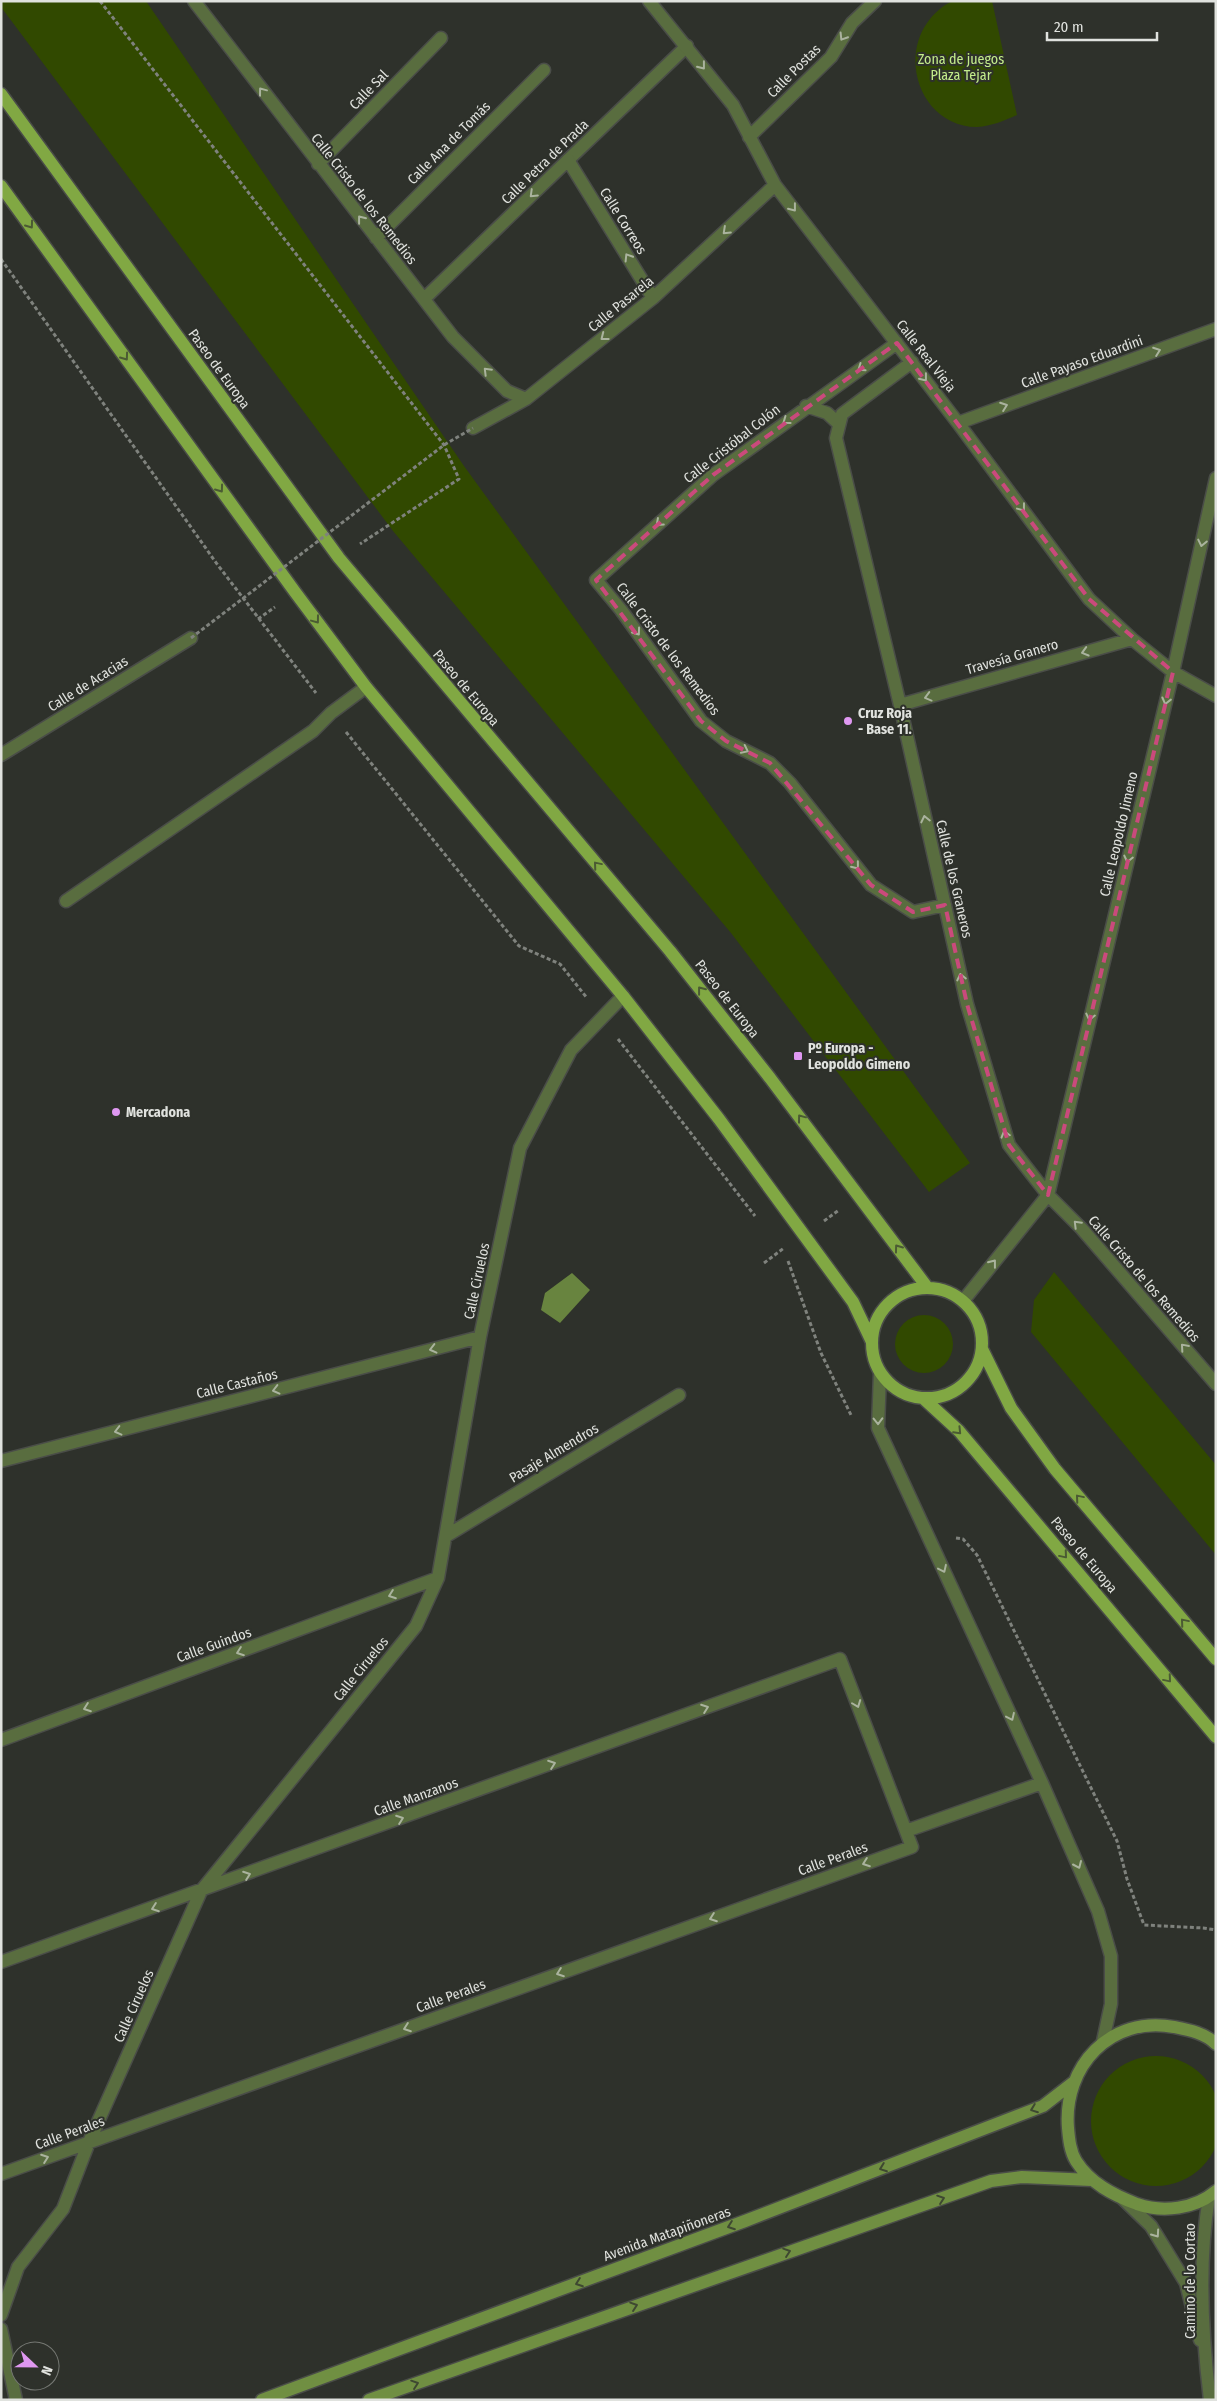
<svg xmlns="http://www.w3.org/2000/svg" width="1217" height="2401" font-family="'Fira Sans Condensed',sans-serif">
	<rect width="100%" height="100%" fill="#2e312b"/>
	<path fill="#314900" d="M1 1H146L464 466 970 1163 929 1192 731 933 393 531 1 7Z
		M953 1H992L1017 115C1003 121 992 126 977 127 924 127 899 63 927 23 933 14 943 5 953 1Z
		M1054 1272 1216 1465V1555L1031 1332 1034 1300Z
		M895 1344a29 29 0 1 1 58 0a29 29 0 1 1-58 0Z
		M1091 2121a65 65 0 1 1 130 0a65 65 0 1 1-130 0Z"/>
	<path fill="#68843f" d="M572 1273 590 1290 560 1323 541 1310 545 1293Z"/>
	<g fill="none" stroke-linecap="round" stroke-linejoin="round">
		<defs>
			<path id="service" d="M66 901 313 731 331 713 366 687"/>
			<path id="pedestrian" d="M568 160 687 46"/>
			<path id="minor" d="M194 1 453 337 507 391 526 399
				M649 1 733 105 775 185 958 423 1089 599 1132 639 1173 672 1216 696
				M749 137 831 57 852 23 875 1
				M318 164 441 38
				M376 238 544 70
				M424 299 568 160 653 298
				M897 343 713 475 596 580 621 610 701 721 726 741 770 763 790 783 871 885 913 912 945 905
				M912 362 842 414 836 438 900 705 967 1004 1009 1145 1048 1195 963 1301
				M806 406 827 413 839 424
				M958 423 1216 329
				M473 428 526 399 653 298 775 185
				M1216 478 1173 672 1048 1195 1082 1229 1216 1384
				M900 705 1132 639
				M1 755 191 638
				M880 1373 878 1428 1042 1783 1098 1911 1111 1956V2004L1103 2041
				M1 1461 480 1337
				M446 1536 679 1395
				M1 1740 438 1578
				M906 1831 1042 1783
				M1 1962 840 1659 912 1847 1 2174
				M1209 2197C1198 2262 1202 2335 1210 2400
				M1123 2199 1151 2226 1186 2283 1200 2340
				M1 2315 18 2267 63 2209 89 2142 201 1891 416 1626 438 1578 480 1337 520 1148 571 1050 623 996
				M1 2329 16 2400"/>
			<path id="secondary" d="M1216 2044C1205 2033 1189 2030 1174 2027 1111 2015 1063 2066 1068 2128 1069 2139 1070 2151 1076 2161 1090 2183 1113 2195 1137 2204 1163 2213 1195 2209 1216 2191
				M262 2400 745 2221 1043 2106 1074 2082
				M369 2400 991 2181 1022 2177 1092 2180"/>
			<path id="primary" d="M1 94 339 558 670 951 770 1078 927 1287
				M1 186 295 592 366 687 623 996 719 1119 853 1302 872 1342
				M872 1343a55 55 0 1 1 110 0a55 55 0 1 1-110 0Z
				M982 1349 1011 1408 1055 1469 1216 1659
				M923 1398 959 1431 1216 1737"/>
		</defs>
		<use href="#service" stroke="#4a4d48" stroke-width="15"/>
		<use href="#pedestrian" stroke="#4a4d48" stroke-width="15"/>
		<use href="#minor" stroke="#4a4d48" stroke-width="15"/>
		<use href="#secondary" stroke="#4a4d48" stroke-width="15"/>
		<use href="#primary" stroke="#4a4d48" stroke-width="15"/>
		<path stroke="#7f827d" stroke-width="3" stroke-dasharray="4 2.5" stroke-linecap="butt" d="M100 1 444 445 459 479 360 544
			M1 259 217 564 316 693
			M258 619 275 607
			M346 732 519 946 560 964 587 998
			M618 1039 755 1216
			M824 1221 839 1210
			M788 1261 821 1353 851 1415
			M764 1263 784 1248
			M956 1538 963 1539 977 1555 1117 1841 1127 1879 1144 1925 1203 1928 1216 1930"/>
		<use href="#service" stroke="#596d3f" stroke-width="12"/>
		<use href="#pedestrian" stroke="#596d3f" stroke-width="12"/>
		<use href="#minor" stroke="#596d3f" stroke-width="12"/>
		<use href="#secondary" stroke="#708f42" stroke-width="12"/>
		<use href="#primary" stroke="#81a843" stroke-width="12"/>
		<path stroke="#7f827d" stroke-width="3" stroke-dasharray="4 2.5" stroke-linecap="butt" d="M191 638 444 445 473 428"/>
	</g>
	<defs><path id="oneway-chevron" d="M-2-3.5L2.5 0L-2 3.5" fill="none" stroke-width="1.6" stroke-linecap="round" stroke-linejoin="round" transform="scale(1.25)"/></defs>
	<g stroke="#aab39e">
		<use href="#oneway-chevron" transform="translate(843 37) rotate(122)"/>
		<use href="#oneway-chevron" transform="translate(702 66) rotate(52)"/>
		<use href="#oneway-chevron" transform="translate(262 91) rotate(-127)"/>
		<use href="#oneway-chevron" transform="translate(533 194) rotate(136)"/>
		<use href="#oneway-chevron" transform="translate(793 208) rotate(52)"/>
		<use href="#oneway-chevron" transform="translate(361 219) rotate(-128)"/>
		<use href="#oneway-chevron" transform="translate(726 231) rotate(137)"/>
		<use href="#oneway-chevron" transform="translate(628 257) rotate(-122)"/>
		<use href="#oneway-chevron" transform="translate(604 337) rotate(142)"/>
		<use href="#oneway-chevron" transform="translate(1157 351) rotate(-20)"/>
		<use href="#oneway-chevron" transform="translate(861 368) rotate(145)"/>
		<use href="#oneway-chevron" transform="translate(487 371) rotate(-135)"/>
		<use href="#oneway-chevron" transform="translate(924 378) rotate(52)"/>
		<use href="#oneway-chevron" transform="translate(1004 406) rotate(-20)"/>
		<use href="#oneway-chevron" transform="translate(786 421) rotate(144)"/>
		<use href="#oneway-chevron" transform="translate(1022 508) rotate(53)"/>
		<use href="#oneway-chevron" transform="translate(659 523) rotate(138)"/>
		<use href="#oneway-chevron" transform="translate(1202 543) rotate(102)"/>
		<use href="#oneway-chevron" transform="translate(637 632) rotate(54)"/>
		<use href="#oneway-chevron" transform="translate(1085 652) rotate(164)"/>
		<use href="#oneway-chevron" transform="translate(928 697) rotate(165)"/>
		<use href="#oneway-chevron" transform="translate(1166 701) rotate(104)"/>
		<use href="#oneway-chevron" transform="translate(745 750) rotate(26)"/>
		<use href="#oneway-chevron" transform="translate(925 819) rotate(-103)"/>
		<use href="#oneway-chevron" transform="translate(1128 859) rotate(103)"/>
		<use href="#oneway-chevron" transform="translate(856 866) rotate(51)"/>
		<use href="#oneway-chevron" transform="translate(961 977) rotate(-103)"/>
		<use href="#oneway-chevron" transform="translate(1090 1017) rotate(103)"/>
		<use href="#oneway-chevron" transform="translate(1005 1134) rotate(-106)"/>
		<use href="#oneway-chevron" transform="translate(1077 1224) rotate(-135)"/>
		<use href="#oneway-chevron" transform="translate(993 1263) rotate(-52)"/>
		<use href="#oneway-chevron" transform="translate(1184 1347) rotate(-131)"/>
		<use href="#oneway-chevron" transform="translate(433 1349) rotate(166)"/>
		<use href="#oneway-chevron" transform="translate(276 1390) rotate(166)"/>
		<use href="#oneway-chevron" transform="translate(878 1421) rotate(89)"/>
		<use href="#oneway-chevron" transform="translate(118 1431) rotate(166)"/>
		<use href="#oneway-chevron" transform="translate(943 1569) rotate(65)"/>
		<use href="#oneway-chevron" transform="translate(392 1595) rotate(160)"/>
		<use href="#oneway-chevron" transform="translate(240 1652) rotate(160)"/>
		<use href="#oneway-chevron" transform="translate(857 1704) rotate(69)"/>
		<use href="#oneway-chevron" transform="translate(87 1708) rotate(160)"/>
		<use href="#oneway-chevron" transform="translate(705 1708) rotate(-20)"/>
		<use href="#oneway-chevron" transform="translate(1011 1717) rotate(65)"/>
		<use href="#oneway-chevron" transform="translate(552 1764) rotate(-20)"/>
		<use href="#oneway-chevron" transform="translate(400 1819) rotate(-20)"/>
		<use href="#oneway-chevron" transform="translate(866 1863) rotate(160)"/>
		<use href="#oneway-chevron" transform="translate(1078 1865) rotate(66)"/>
		<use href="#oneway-chevron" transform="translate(247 1875) rotate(-20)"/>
		<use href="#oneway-chevron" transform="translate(155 1908) rotate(160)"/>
		<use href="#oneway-chevron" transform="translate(713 1918) rotate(160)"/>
		<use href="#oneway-chevron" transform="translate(560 1973) rotate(160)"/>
		<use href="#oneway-chevron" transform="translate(407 2028) rotate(160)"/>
		<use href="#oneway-chevron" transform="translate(45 2158) rotate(-20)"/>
		<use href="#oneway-chevron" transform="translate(1156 2234) rotate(55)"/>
	</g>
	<g stroke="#4b5b33">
		<use href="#oneway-chevron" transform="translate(30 225) rotate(54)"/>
		<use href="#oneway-chevron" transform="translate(125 357) rotate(54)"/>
		<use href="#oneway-chevron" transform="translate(220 489) rotate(54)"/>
		<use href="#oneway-chevron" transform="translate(316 620) rotate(53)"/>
		<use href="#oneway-chevron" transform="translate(597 865) rotate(-130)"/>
		<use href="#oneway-chevron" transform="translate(701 990) rotate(-128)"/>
		<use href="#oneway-chevron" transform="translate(801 1118) rotate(-127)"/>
		<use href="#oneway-chevron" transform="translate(898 1248) rotate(-126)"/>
		<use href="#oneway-chevron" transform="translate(958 1431) rotate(46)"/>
		<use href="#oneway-chevron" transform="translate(1079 1498) rotate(-130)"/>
		<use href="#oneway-chevron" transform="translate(1064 1555) rotate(50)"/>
		<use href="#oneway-chevron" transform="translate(1184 1622) rotate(-130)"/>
		<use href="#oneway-chevron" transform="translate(1168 1679) rotate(50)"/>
	</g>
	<g stroke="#3e4831">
		<use href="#oneway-chevron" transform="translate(1034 2109) rotate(159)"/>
		<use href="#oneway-chevron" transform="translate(883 2168) rotate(159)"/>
		<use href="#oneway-chevron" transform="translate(941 2199) rotate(-19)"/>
		<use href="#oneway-chevron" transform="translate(731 2226) rotate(160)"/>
		<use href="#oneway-chevron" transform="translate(787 2252) rotate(-19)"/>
		<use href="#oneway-chevron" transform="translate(579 2283) rotate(160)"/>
		<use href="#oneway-chevron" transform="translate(634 2306) rotate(-19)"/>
		<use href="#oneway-chevron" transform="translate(415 2384) rotate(-19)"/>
	</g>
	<path fill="none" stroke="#ca4a7c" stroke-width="4" stroke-dasharray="10 6" stroke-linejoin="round" d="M897 343 1089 599 1173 672 1048 1195 1009 1145 967 1004 945 905 913 912 871 885 770 763 726 741 701 721 596 580 713 475Z"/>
	<g fill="#df98f1" stroke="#2e312b" stroke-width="2">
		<circle cx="848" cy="721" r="5"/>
		<rect x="793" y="1051" width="10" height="10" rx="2.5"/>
		<circle cx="116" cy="1112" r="5"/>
	</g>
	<g text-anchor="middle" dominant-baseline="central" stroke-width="4" stroke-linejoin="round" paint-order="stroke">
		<g font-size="14" fill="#c3ec8b" stroke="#2e312b">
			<text x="961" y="59">Zona de juegos<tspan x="961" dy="16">Plaza Tejar</tspan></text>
		</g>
		<g font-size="14" fill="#e0e2de" stroke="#2e312b">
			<text transform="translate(794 71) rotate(-45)">Calle Postas</text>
			<text transform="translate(369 90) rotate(-46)">Calle Sal</text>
			<text transform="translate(449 143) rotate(-45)">Calle Ana de Tomás</text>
			<text transform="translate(545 162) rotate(-44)">Calle Petra de Prada</text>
			<text transform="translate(364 199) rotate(52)">Calle Cristo de los Remedios</text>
			<text transform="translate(623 221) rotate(58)">Calle Correos</text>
			<text transform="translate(621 304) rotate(-39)">Calle Pasarela</text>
			<text transform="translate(926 356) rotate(52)">Calle Real Vieja</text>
			<text transform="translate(1082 362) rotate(-20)">Calle Payaso Eduardini</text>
			<text transform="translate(219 369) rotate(54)">Paseo de Europa</text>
			<text transform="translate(732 444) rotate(-38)">Calle Cristóbal Colón</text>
			<text transform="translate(668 649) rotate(53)">Calle Cristo de los Remedios</text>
			<text transform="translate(1012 657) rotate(-16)">Travesía Granero</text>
			<text transform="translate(88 684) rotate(-32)">Calle de Acacias</text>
			<text transform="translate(466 688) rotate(50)">Paseo de Europa</text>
			<text transform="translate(1119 834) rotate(-77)">Calle Leopoldo Jimeno</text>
			<text transform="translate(954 879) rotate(77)">Calle de los Graneros</text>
			<text transform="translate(727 999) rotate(52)">Paseo de Europa</text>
			<text transform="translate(1144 1279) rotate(49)">Calle Cristo de los Remedios</text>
			<text transform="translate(477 1281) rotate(-78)">Calle Ciruelos</text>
			<text transform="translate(237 1384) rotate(-14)">Calle Castaños</text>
			<text transform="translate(554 1453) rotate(-31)">Pasaje Almendros</text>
			<text transform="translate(1084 1555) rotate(50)">Paseo de Europa</text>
			<text transform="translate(214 1645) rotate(-20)">Calle Guindos</text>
			<text transform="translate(361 1669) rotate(-51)">Calle Ciruelos</text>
			<text transform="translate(416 1797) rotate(-20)">Calle Manzanos</text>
			<text transform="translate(833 1859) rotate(-20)">Calle Perales</text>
			<text transform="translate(451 1996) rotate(-20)">Calle Perales</text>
			<text transform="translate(134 2006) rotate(-66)">Calle Ciruelos</text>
			<text transform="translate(70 2133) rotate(-20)">Calle Perales</text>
			<text transform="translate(667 2234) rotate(-20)">Avenida Matapiñoneras</text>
			<text transform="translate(1190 2281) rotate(-90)">Camino de lo Cortao</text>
		</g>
		<g font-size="14" font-weight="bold" fill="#e0e2de" stroke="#2e312b" text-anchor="start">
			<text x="858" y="713">Cruz Roja<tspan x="858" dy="16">- Base 11.</tspan></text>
			<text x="808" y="1048">Pº Europa -<tspan x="808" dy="16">Leopoldo Gimeno</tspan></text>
			<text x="126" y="1112">Mercadona</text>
		</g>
	</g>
	<rect width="1217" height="2401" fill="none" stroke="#e0e2de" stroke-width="5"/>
	<g transform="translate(35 2366) rotate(112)"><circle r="24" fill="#2e312b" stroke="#757873"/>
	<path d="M0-4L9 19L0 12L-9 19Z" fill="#df98f1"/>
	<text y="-8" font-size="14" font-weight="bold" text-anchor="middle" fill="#e0e2de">N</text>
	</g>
	<path d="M1047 32v8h110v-8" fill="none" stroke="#e0e2de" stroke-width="2.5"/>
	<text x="1054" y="32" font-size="15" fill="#e0e2de" stroke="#2e312b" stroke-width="4" paint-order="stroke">20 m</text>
</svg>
